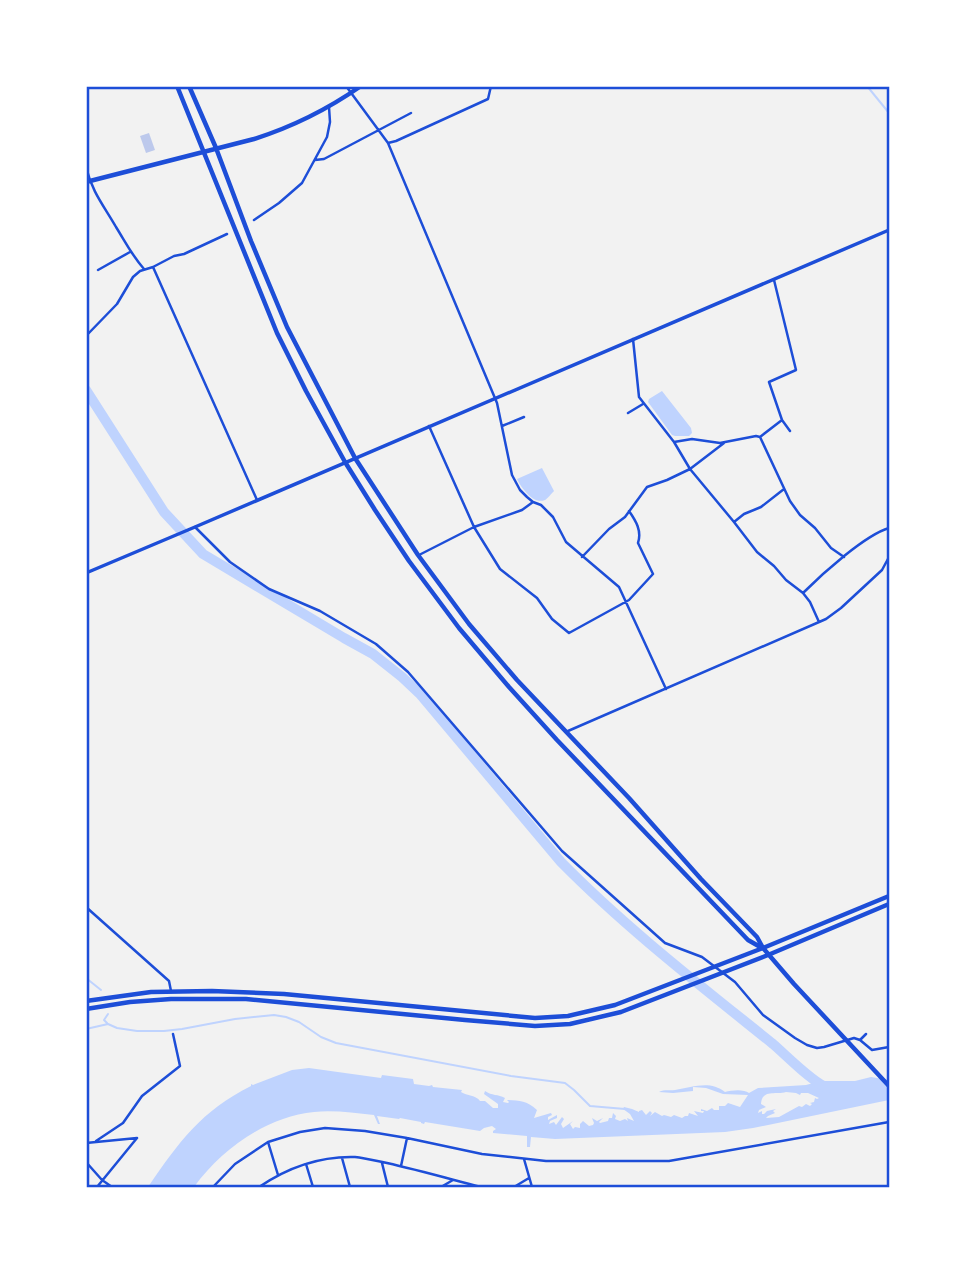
<svg xmlns="http://www.w3.org/2000/svg" width="975" height="1273" font-family="Manrope,sans-serif">
	<rect width="100%" height="100%" fill="#f2f2f2"/>
	<path fill="#bfd3fe" fill-rule="evenodd" d="M662 391 691 428 692 433 689 436H675L672 435 648 402 649 399Z
		M542 468 554 491C553 492 546 500 545 500 533 505 521 487 517 479Z
		M309 1068 381 1078 382 1075 413 1079 414 1084 429 1086 432 1085 433 1087 462 1090 461 1092C467 1096 476 1095 480 1101H485L493 1108H498V1104L484 1094 485 1091C492 1096 498 1094 505 1098L503 1102 508 1103 509 1102 507 1100C520 1101 526 1100 537 1110L534 1118 551 1113 552 1115 548 1117V1120L557 1115V1118L550 1121 549 1124 554 1122 556 1125 562 1117 564 1119 561 1124 563 1128 573 1121 570 1124 573 1129 575 1127 580 1128V1124L583 1121 589 1126 593 1125 594 1123 592 1118 597 1121 603 1118 599 1122 600 1123 608 1121 609 1118H612L613 1113 616 1116 615 1119 620 1121 625 1119 628 1121 627 1118 634 1121 630 1114 623 1109 624 1107 632 1109 639 1112V1111L642 1110 646 1115 650 1111 652 1113 650 1116 655 1112 662 1116 664 1115 671 1117 674 1115 682 1118 685 1116H688L689 1113 698 1116 694 1111 703 1113 704 1111H701V1109L707 1111 712 1108 714 1110H719V1106H725L728 1103 740 1107 748 1095 723 1094 706 1088 693 1087V1091L673 1093 659 1092C665 1089 669 1091 675 1090 693 1087 710 1080 725 1092 732 1090 744 1089 749 1093L758 1088 806 1085 821 1081H855L871 1077 889 1080V1100L753 1128 725 1132 555 1139 531 1137 530 1147H527V1136L493 1133V1131L496 1129 492 1126 484 1128 480 1131 425 1122 424 1124 421 1123V1122L400 1118 399 1119 377 1116 380 1124H378L374 1115C354 1113 334 1110 314 1112 266 1117 222 1149 194 1187H148C179 1142 201 1111 251 1086V1084L253 1085 292 1070ZM786 1092 796 1093 800 1095 801 1093H808L819 1098 817 1099 815 1098 814 1102 810 1103 812 1104 810 1106 806 1104 802 1107 799 1106 779 1117 766 1118 768 1116 775 1113 773 1111 776 1109 767 1111 764 1114H762V1111L758 1113 759 1110 766 1107 761 1104C762 1089 775 1095 786 1092Z"/>
	<g fill="none" stroke-linecap="round" stroke-linejoin="round">
		<path stroke="#bfd3fe" stroke-width="2" d="M867 86 889 113
			M86 978 101 990
			M107 1023 104 1020 108 1014
			M86 1029 108 1024 117 1028 137 1031H164L182 1029 235 1019 274 1015 286 1017 299 1022 321 1037 336 1043 511 1076 565 1083 574 1090 590 1106 625 1109"/>
		<path stroke="#bfd3fe" stroke-width="10" d="M86 390 164 512 203 554 344 638 373 654 402 677 420 694 561 862C626 928 701 986 773 1044 787 1056 813 1083 828 1088"/>
	</g>
	<path fill="#bdc9ec" d="M149 133 155 150 146 153 140 136Z"/>
	<g fill="none" stroke-linecap="round" stroke-linejoin="round">
		<path stroke="#1d4ed8" stroke-width="2.5" d="M346 86 388 143 497 403 512 475 520 490 527 497 533 502 541 505 553 517 566 542 619 587 666 689
			M388 143 396 141 488 99 491 86
			M315 160 324 159 411 113
			M86 167C92 192 104 206 116 227 126 243 131 254 144 269
			M254 220 279 203 302 183 327 137 330 122 329 107
			M153 267 257 500
			M98 270 130 252
			M86 336 117 304 133 277 140 271 153 267 174 256 184 254 227 234
			M633 339 639 397 674 442 690 469 734 522 757 552 774 566 786 580 803 593 810 602 819 622
			M628 413 643 404
			M782 420 790 431
			M429 426 474 527 500 569 537 598 552 619 569 633 629 600 653 574 638 543C642 531 636 521 629 511
			M502 426 524 417
			M760 437 790 501 800 515 815 528 831 548 844 557
			M674 442 692 439 720 443 756 436 760 437 782 420 769 382 796 370 774 280
			M734 522 744 514 761 507 784 489
			M195 527 230 562 269 589 320 611 376 644 408 672 562 851 665 943 702 957 735 982 763 1015 795 1038 807 1045 817 1048 824 1047 854 1038 860 1040 872 1050 889 1047
			M419 555 474 527 522 510 533 502
			M582 557 609 529 625 517 647 487 667 480 690 469 724 443
			M803 593C822 574 865 535 889 528
			M568 731 826 619 841 608 882 570 889 557
			M86 907 169 981 171 991
			M860 1040 866 1034
			M96 1141 123 1123 142 1096 180 1066 173 1034
			M268 1142 278 1175
			M86 1143 137 1138
			M342 1158 350 1187
			M524 1159 532 1187
			M86 1162 102 1180 112 1187
			M382 1163 388 1187
			M306 1164 313 1187
			M401 1166 407 1138
			M97 1187 137 1138
			M213 1187 235 1164 268 1142 300 1132 325 1128 365 1131 407 1138 482 1154 546 1161H669L889 1122
			M259 1187C287 1168 320 1156 355 1157 365 1158 377 1161 387 1163 418 1170 450 1179 481 1187
			M441 1187 453 1180
			M514 1187 529 1178"/>
		<path stroke="#1d4ed8" stroke-width="3.5" d="M86 573 195 527 889 230"/>
		<path stroke="#1d4ed8" stroke-width="4.5" d="M86 1001 151 992 212 991 284 994 535 1018 568 1016 615 1005 763 948 889 896
			M86 1009 130 1002 171 999H246L465 1020 535 1026 570 1024 621 1012 768 955 889 904"/>
		<path stroke="#1d4ed8" stroke-width="4.5" d="M177 86 277 333 306 391 345 462 375 510 409 561 459 628 509 687 557 740 748 940 762 948
			M189 86 216 148 251 241 287 327 355 458 418 555 469 624 517 680 629 798 701 879 757 937 763 948 794 984 889 1086
			M86 182 254 139C292 127 328 109 361 86"/>
	</g>
	<rect width="975" height="1273" fill="none" stroke="#ffffff" stroke-width="175"/>
	<rect x="88" y="88" width="800" height="1098" fill="none" stroke="#1d4ed8" stroke-width="2.5"/>
</svg>
